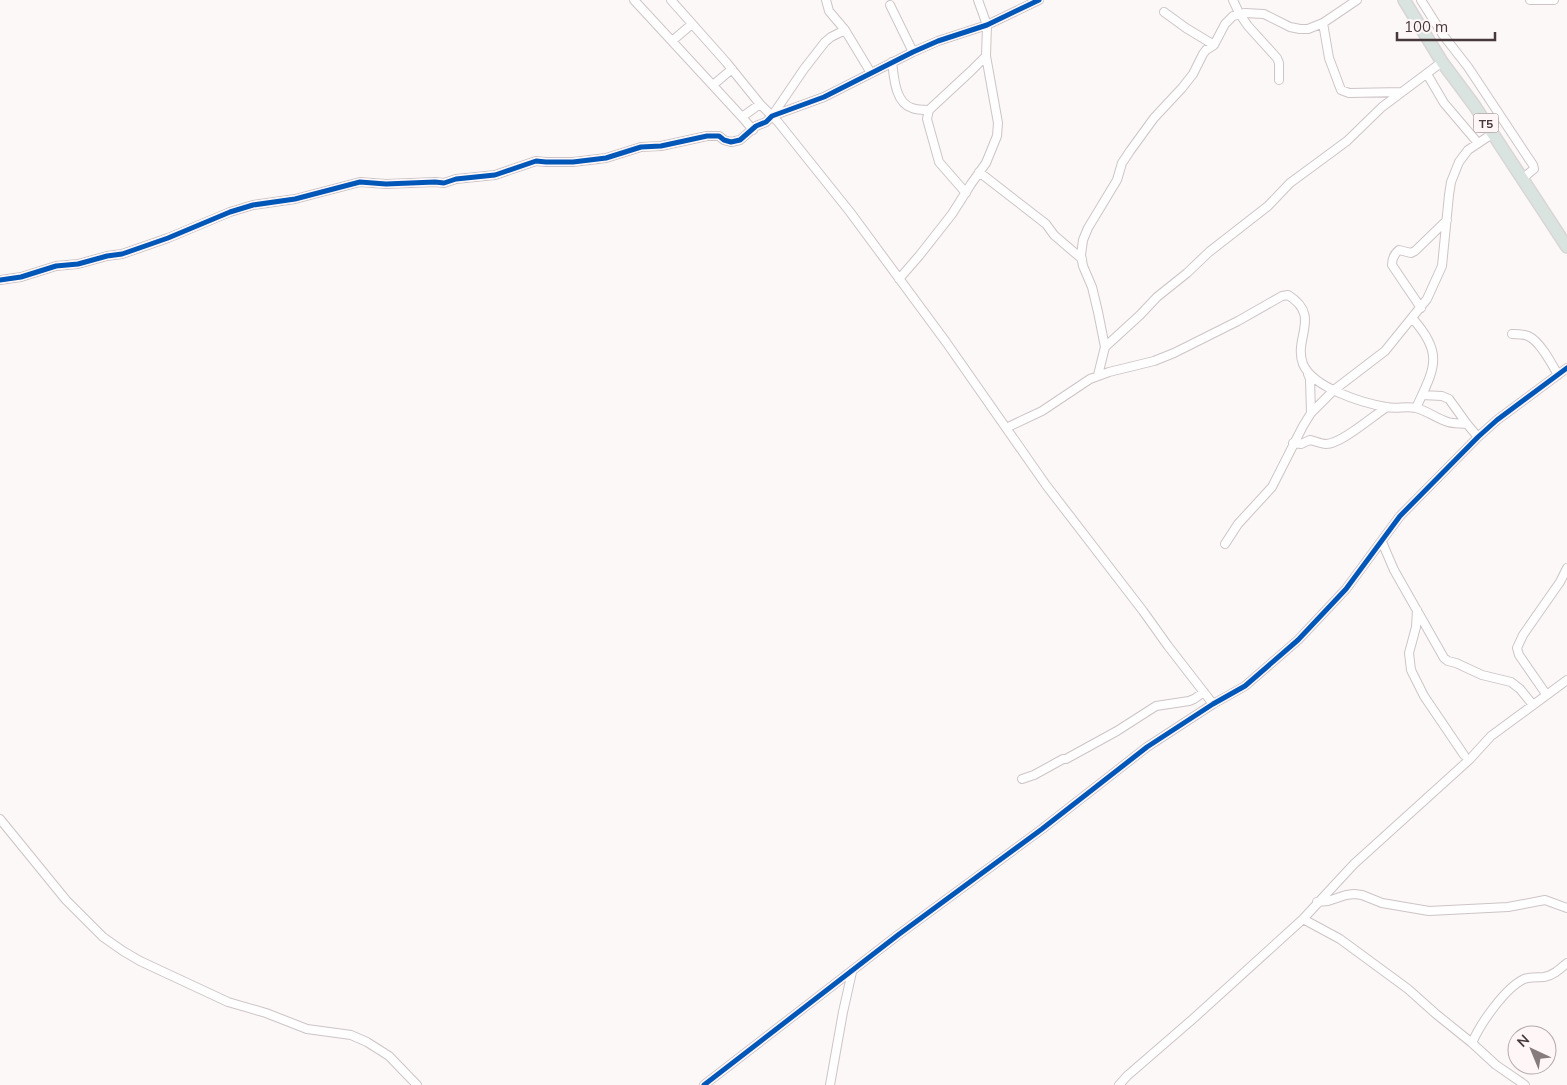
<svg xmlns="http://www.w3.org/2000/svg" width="1567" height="1085" font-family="Mulish,sans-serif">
	<rect width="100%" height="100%" fill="#fcf8f8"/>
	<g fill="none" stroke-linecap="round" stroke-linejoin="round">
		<defs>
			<path id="minor" d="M634 0 742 117 753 130
				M671 0 726 62 760 104 778 122 850 212 946 342 1046 485 1143 611 1168 646 1213 704
				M826 0 829 11 845 30 871 73
				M1233 0 1239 13 1248 26 1277 58 1279 63V80
				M1421 0 1443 35 1468 67 1533 165 1534 169 1522 179
				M1530 0H1554
				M890 5 913 52
				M1164 12 1186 28 1214 45
				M1323 23 1329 58 1341 90 1349 93 1402 92
				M672 41 692 24
				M892 62C894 77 895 103 912 108 917 110 923 110 929 110
				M1427 74 1444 103 1478 143
				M713 85 732 69
				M772 116 804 69 825 42 831 37 845 30
				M742 117 760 104
				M979 172 1046 224 1054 235 1082 259
				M966 193 939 162 927 119 929 110 971 71 986 56
				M899 279 919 256 952 214 971 184 986 163 997 136 998 123 986 56 987 25 978 0
				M0 280 21 277 56 266 78 264 107 256 122 254 168 238 230 212 253 205 295 199 360 182 386 184 435 182 444 183 456 179 495 175 536 161 546 162H573L606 158 641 147 661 146 707 136H719L724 140 731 142 740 140 756 126 766 122 772 116 824 97 913 52 938 41 987 25 1039 0
				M1421 308 1392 265C1392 258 1394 254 1399 250L1411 253 1415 251 1447 220
				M1412 318C1445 354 1434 369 1416 408
				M1512 334C1517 334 1523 334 1528 336 1540 341 1552 364 1558 375
				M1105 347 1140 315 1157 297 1187 273 1209 252 1268 206 1290 183 1347 141 1382 107 1442 62
				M1308 374 1310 379 1311 413
				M1098 375 1105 347 1098 312 1092 287 1083 266 1081 255 1083 240 1088 228 1117 180 1122 163 1130 151 1154 118 1182 88 1193 74 1203 54 1206 50 1214 45 1225 24 1233 16 1245 13 1264 14 1290 27 1300 29H1308L1323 23 1357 0
				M1422 395 1442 396 1449 399 1467 424
				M1006 428 1042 411 1090 379 1109 372 1154 361 1174 353 1238 321 1282 296 1288 295C1322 316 1293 338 1303 364 1313 388 1363 403 1386 407 1396 409 1407 406 1416 408 1428 411 1437 419 1448 422 1454 424 1461 423 1467 424L1478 437
				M1293 443 1301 444 1310 440C1315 441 1321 444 1326 444 1341 444 1373 416 1387 407
				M1382 542 1394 570 1444 658 1448 661 1456 663 1482 675 1511 682 1520 689 1533 705
				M1225 544 1238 524 1272 487 1303 426 1311 413 1334 390 1385 351 1427 299 1442 266 1449 195 1451 182 1459 162 1468 150 1492 134
				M1417 610 1416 627 1409 653 1411 670 1424 696 1464 755
				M1546 694 1519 655 1517 648 1523 635 1560 582 1567 568
				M1022 779 1034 775 1063 759H1066L1117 731 1156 706 1189 701 1194 699 1204 692
				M0 819 66 900 103 937 123 951 140 961 228 1002 266 1013 307 1029 351 1035 367 1042 389 1056 417 1085
				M1317 902 1328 901 1346 895 1354 894 1362 895 1382 903 1429 911 1508 907 1545 900 1567 908
				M1303 919 1340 939 1408 989 1436 1014 1472 1043 1496 1065 1525 1085
				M1472 1043C1480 1024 1505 988 1524 979 1530 977 1537 977 1544 977 1554 975 1560 969 1567 963
				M704 1085 898 935 1042 829 1147 747 1213 704 1245 686 1298 640 1346 589 1400 516 1478 437 1497 420 1567 368
				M830 1085 843 1012 852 972
				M1119 1085 1127 1076 1194 1018 1303 919 1354 864 1470 759 1491 736 1567 680"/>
			<path id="highway" d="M1404 0 1442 62 1474 105 1567 247"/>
		</defs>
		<use href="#minor" stroke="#cdc4c6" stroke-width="10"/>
		<use href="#highway" stroke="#d9d5d5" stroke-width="14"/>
		<use href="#minor" stroke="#fffefe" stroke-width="8"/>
		<use href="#highway" stroke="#d9e4e1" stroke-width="11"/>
		<defs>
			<path id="cycleway" d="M0 280 21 277 56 266 78 264 107 256 122 254 168 238 230 212 253 205 295 199 360 182 386 184 435 182 444 183 456 179 495 175 536 161 546 162H573L606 158 641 147 661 146 707 136H719L724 140 731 142 740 140 756 126 766 122 772 116 824 97 913 52 938 41 987 25 1039 0
				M704 1085 898 935 1042 829 1147 747 1213 704 1245 686 1298 640 1346 589 1400 516 1478 437 1497 420 1567 368"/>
		</defs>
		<use href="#cycleway" stroke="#fef6f7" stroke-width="8"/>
		<use href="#cycleway" stroke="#0057b8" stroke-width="5"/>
	</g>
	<g text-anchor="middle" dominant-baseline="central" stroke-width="5" stroke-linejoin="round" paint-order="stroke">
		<rect fill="#fef6f7" stroke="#7e7173" stroke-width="1" x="1473.5" y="113.5" width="25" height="19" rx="4"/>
		<g font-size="12" font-weight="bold" fill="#47383b">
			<text x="1486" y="123">T5</text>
		</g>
	</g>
	<g transform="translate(1532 1050) rotate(316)"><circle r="24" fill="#fef6f7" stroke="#b5aaac"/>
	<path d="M0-4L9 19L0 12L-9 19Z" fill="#867b7d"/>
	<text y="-8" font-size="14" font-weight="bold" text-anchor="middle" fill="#47383b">N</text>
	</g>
	<path d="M1397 32v8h98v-8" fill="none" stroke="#47383b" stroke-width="2.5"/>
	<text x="1404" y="32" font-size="15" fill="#47383b" stroke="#fef6f7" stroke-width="4" paint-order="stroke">100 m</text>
</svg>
